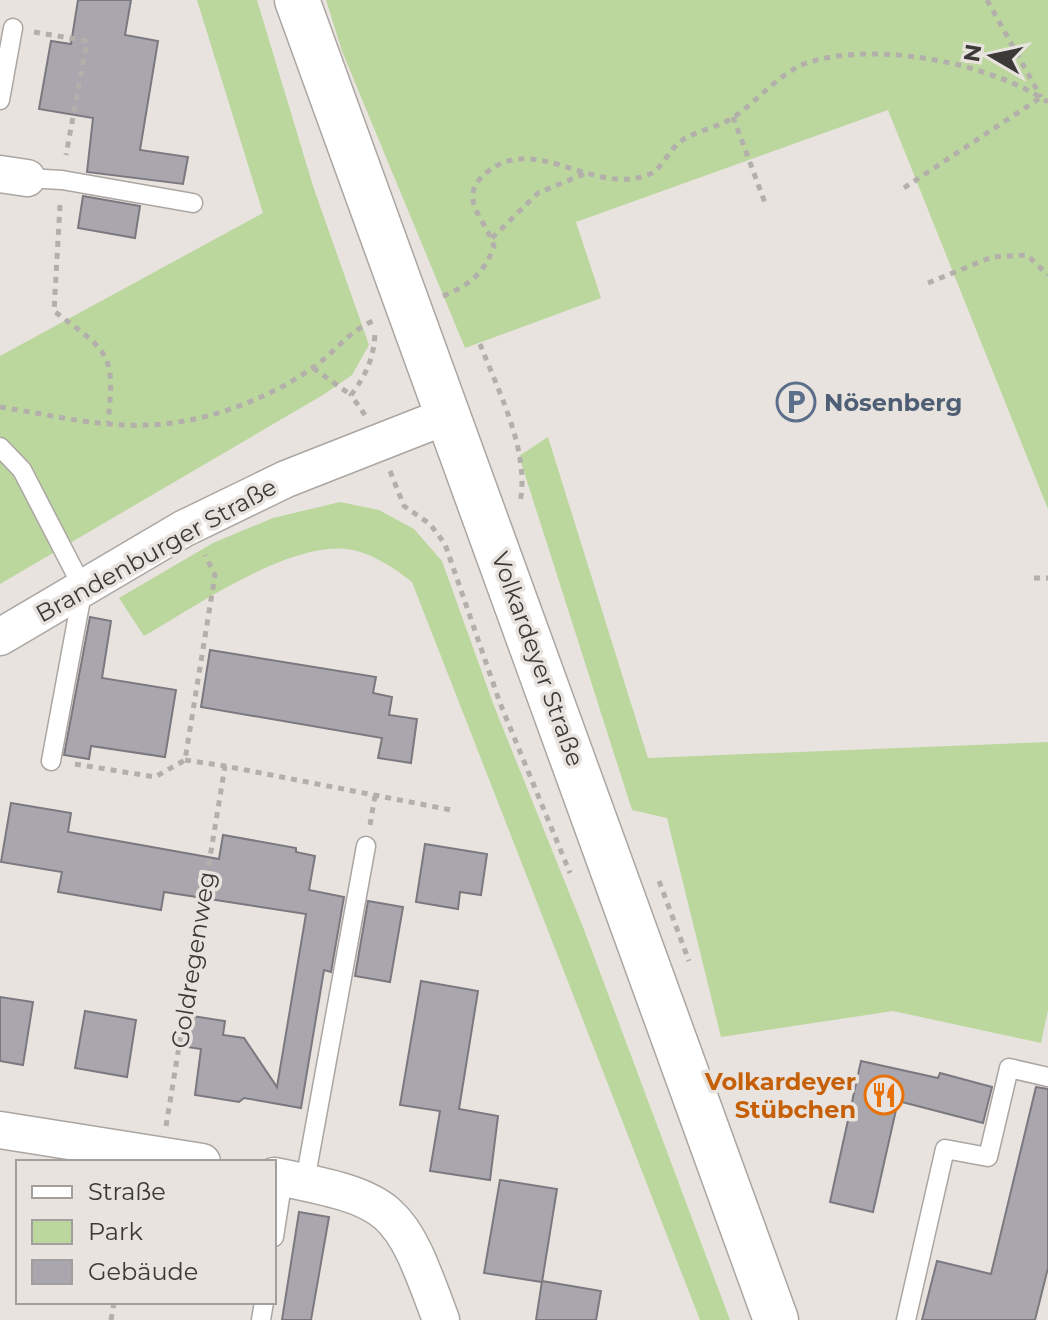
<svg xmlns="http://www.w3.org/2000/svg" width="1048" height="1320" font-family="Montserrat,sans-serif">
	<rect width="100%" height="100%" fill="#e8e3de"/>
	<path fill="#bbd79e" d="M197 0H257L313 186 369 345 352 375 323 395 0 584V356L263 213Z
		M326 0H1048V509L888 110 576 222 601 298 465 348 342 51Z
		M548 437 648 758 1048 742V1010L1041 1043 893 1011 721 1037 667 818 632 810 519 456Z
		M340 502 379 510 414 529 442 561 494 706 583 927 730 1320H700L412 582C394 568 371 552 347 549 286 543 197 606 144 636L119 598 213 543 273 518Z"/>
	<path fill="#a9a7ad" stroke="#7b797f" stroke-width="2" d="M78 0H131L125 35 158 41 140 150 188 157 183 184 87 172 93 118 39 109 51 41 71 44Z
		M83 196 140 206 135 238 78 228Z
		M90 617 111 621 102 678 176 690 165 757 91 746 89 759 64 755Z
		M210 650 376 677 373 693 392 697 389 715 417 719 411 763 378 758 382 738 201 707Z
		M11 803 71 813 68 832 219 859 223 835 296 848V852L315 856 309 890 344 897 331 972 324 970 301 1108 244 1098 239 1102 195 1095 201 1049 187 1047 192 1016 225 1021 223 1035 244 1038 277 1087 306 914 164 892 161 910 58 892 62 872 1 862Z
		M425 844 487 854 481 895 460 892 458 909 416 902Z
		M368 901 403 907 390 982 355 976Z
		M421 981 478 991 459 1109 498 1116 490 1180 430 1171 440 1111 400 1105Z
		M0 997 33 1002 23 1065 0 1061Z
		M85 1011 136 1020 127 1077 75 1068Z
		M861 1061 938 1078 940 1073 992 1087 983 1123 898 1101 873 1212 830 1202Z
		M1036 1087 1048 1089V1268L1035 1320H922L937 1261 991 1274Z
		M500 1180 557 1189 542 1282 484 1273Z
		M299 1212 329 1217 311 1320H282Z
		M542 1281 601 1291 596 1320H536Z"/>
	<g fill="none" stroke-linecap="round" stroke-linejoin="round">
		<defs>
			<path id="service" d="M0 100 13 28
				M27 178 62 180 193 203
				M0 447 22 470 83 588 51 761
				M305 1181 366 846
				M274 1237 283 1178
				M261 1320 264 1302
				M906 1320 945 1149 988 1157 1009 1068 1048 1077"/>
			<path id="minor" d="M0 174 27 178
				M0 637 183 529 286 479 449 415
				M0 1130 202 1162
				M274 1176C395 1200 399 1205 441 1320"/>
			<path id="secondary" d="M297 0 776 1320"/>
		</defs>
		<use href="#service" stroke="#aba6a2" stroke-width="21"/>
		<use href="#minor" stroke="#aba6a2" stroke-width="39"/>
		<use href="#secondary" stroke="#aba6a2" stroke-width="47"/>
		<path stroke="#b3afab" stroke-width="5" stroke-dasharray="6 6" stroke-linecap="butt" d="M987 0 1041 97
			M34 32 87 41 66 155
			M733 117 765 203
			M904 188 1040 98
			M60 205 54 311C108 352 116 352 108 422
			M492 238 538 193 584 174
			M928 283 992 257 1027 255 1048 275
			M443 296C470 285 483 274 494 247 487 219 455 199 486 173 536 131 594 198 650 174 663 168 670 147 684 139 699 130 719 127 734 117 759 100 782 69 813 61 881 42 989 63 1048 102
			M480 344C499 393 530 451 520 503
			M313 368 351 395
			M0 407C47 414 97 427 145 425 202 424 264 401 311 369 334 354 347 332 373 321
			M365 415 351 395C367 374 375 355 375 329
			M390 471 404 506 430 524 445 544 500 703 570 873
			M1034 578H1048
			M185 760 225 766
			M75 764 155 777 185 760 215 575 205 555
			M370 825 375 796
			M659 881 689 961
			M166 1126 225 766 451 810
			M111 1320 114 1302"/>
		<use href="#service" stroke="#fff" stroke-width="18"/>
		<use href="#minor" stroke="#fff" stroke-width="36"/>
		<use href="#secondary" stroke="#fff" stroke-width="44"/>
	</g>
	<defs>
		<symbol id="parking-ring" viewBox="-11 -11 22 22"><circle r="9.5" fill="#e8e3de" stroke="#5c6f8a" stroke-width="1.5"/><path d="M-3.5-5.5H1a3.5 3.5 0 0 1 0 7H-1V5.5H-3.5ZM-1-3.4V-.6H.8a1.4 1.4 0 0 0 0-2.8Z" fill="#5c6f8a"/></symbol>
		<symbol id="restaurant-ring" viewBox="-11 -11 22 22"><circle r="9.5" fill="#e8e3de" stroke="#e8710a" stroke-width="1.5"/><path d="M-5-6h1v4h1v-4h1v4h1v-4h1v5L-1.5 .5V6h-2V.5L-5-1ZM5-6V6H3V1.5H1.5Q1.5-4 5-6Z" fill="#e8710a"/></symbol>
	</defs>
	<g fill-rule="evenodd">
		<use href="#parking-ring" x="774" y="380" width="44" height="44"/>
		<use href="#restaurant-ring" x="862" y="1073" width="44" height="44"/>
	</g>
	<g text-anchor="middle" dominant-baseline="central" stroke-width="7" stroke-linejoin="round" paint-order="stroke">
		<g font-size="24" font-weight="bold" fill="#4e5e75" stroke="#e8e3de" text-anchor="start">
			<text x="824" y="402">Nösenberg</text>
		</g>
		<g font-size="24" fill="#3c3a38" stroke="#e8e3de">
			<text transform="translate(156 550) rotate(-29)">Brandenburger Straße</text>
			<text transform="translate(538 659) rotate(70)">Volkardeyer Straße</text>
			<text transform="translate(193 960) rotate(-81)">Goldregenweg</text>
		</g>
		<g font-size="24" font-weight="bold" fill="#c56008" stroke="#e8e3de" text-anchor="end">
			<text x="856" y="1081">Volkardeyer<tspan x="856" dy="28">Stübchen</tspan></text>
		</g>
	</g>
	<rect x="16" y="1160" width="260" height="144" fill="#e8e3de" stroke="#a39f9c" stroke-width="2"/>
	<rect x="32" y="1186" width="40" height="12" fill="#ffffff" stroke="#a39f9c" stroke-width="2"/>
	<text x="88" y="1200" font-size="24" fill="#3c3a38">Straße</text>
	<rect x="32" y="1220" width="40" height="24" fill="#bbd79e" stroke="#a39f9c" stroke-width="2"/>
	<text x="88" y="1240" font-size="24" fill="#3c3a38">Park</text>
	<rect x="32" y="1260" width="40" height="24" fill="#a9a7ad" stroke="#a39f9c" stroke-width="2"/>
	<text x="88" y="1280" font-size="24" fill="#3c3a38">Gebäude</text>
	<g transform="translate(992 56) rotate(279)" stroke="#e8e3de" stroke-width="6" paint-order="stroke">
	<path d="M0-6L14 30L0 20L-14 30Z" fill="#3c3a38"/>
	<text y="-12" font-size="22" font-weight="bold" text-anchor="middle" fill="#3c3a38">N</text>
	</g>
</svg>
